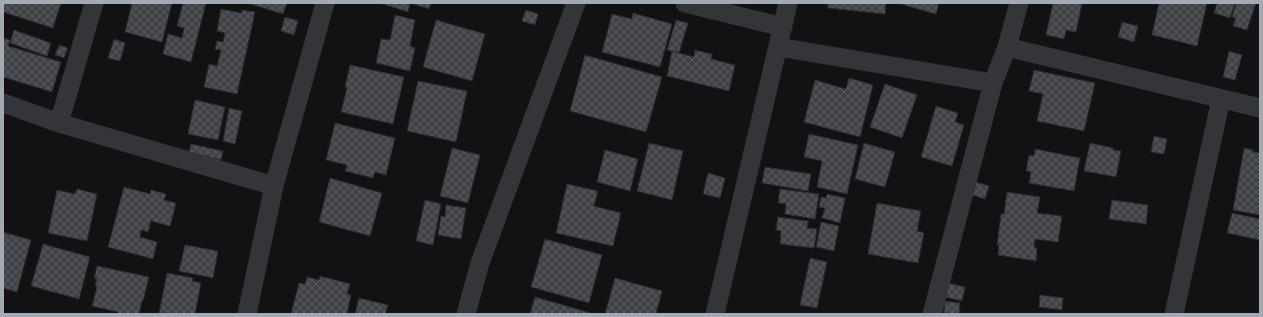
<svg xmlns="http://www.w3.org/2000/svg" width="1263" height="317" font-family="Lato,sans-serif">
	<defs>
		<pattern id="building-cross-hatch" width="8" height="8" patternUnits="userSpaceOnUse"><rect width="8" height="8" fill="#414247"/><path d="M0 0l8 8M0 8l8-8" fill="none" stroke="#595b5f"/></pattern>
	</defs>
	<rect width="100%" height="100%" fill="#121214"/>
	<path fill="url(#building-cross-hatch)" stroke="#2c2c30" d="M3 3H61L53 28 3 12Z
		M132 3H172L162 42 125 32Z
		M183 3H206L191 62 163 54 168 34 182 38 184 28 177 26Z
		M247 3H287L283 14Z
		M380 3H431L429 9 410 3 408 12Z
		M828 3H886L885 14 828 8Z
		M897 3H939L936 14Z
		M1053 3H1082L1076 32 1066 30 1064 39 1046 35Z
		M1159 3H1207L1197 46 1152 35Z
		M1217 3H1235L1230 18 1214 13Z
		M1236 3H1256L1247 30 1233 26 1236 18 1232 17Z
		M221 9 242 13V10L255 12 237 94 204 87 209 64 217 66 221 50 215 49 217 41 223 42 225 33 217 31Z
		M526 10 538 14 535 25 522 21Z
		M633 13 672 24 660 67 602 52 612 14 632 19Z
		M395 15 415 20 410 46 415 48 410 71 376 63 381 39 390 40Z
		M285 17 298 21 294 35 281 31Z
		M436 20 485 34 472 81 423 67Z
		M676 20 688 23 679 53 667 50Z
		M1122 22 1138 26 1134 42 1118 37Z
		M14 30 51 43 47 56 10 43Z
		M3 38 10 40 8 46 61 62 52 92 3 77Z
		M114 39 125 43 120 61 108 58Z
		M59 45 68 48 64 58 55 55Z
		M695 50 712 54 711 59 735 65 729 91 667 76 672 51 694 57Z
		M1229 51 1242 55 1235 80 1223 77Z
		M585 55 662 77 646 132 570 111Z
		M350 65 404 77 393 124 341 112 347 88 345 87Z
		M1034 70 1095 83 1084 131 1037 121 1043 94 1029 91Z
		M849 78 873 85 860 137 804 122 815 80 846 89Z
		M418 81 467 91 456 142 407 131Z
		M885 84 917 95 902 138 870 127Z
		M195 100 225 107 218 140 188 134Z
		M936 106 958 113 955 122 964 125 952 166 921 157Z
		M229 108 242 111 235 144 223 141Z
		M335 123 395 138 386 175 375 172 373 178 345 171 347 165 326 160Z
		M809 134 858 145 847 194 817 187 822 161 804 157Z
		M1154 136 1167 139 1164 154 1151 152Z
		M649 143 683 151 672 200 637 191Z
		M864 143 895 152 885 187 855 179Z
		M1090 143 1113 148V150L1121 151 1116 177 1084 171Z
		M191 144 223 151 221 160 189 152Z
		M452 148 480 155 468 203 440 196Z
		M1244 148 1253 150V152L1260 153V215L1233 210Z
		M1035 149 1080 158 1074 191 1029 183 1031 172 1026 171 1029 155 1034 156Z
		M605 150 638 159 630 191 597 182Z
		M765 167 811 174 808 191 762 183Z
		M708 173 725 178 720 198 703 194Z
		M330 178 382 193 370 236 319 222Z
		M976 182 989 186 985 199 972 195Z
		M567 184 598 191 594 206 621 213 613 246 556 233Z
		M124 187 150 194 151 190 166 194 164 200 176 203 170 226 151 221 148 232 141 230 140 237 157 242 153 259 108 247Z
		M77 189 97 194 87 241 48 233 57 190 75 194Z
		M780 189 819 194 815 219 785 214 786 204 778 203Z
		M1007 192 1040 197 1037 213 1062 216 1058 242 1035 239 1034 247 1037 248 1036 261 998 255 999 245H997L1001 214H1004Z
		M827 194 845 198 840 223 822 218 825 208 819 207 821 197 826 198Z
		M425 200 441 204 433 245 416 241Z
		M1112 200 1148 205 1146 224 1109 219Z
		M877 203 921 211 917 231 924 233 918 263 868 254Z
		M446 205 466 208 461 239 438 235 441 216 445 217Z
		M1232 213 1260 219V240L1227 233Z
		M778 217 808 221 807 228 817 229 814 248 780 244 781 231 776 230Z
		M821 222 839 226 834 251 816 247Z
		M3 232 31 240 17 292 3 288Z
		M545 239 602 255 589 303 531 287Z
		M43 244 90 257 79 299 31 286Z
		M185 245 218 251 213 278 179 271Z
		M810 258 827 262 817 308 800 305Z
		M97 266 149 277 143 301H142L139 314H117L118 312 92 306 97 287 95 286 97 278H94Z
		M167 273 193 278 192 281 201 283 195 314 159 313Z
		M320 276 350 284 347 294 351 295 347 314H291L299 283 305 284 307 277 319 280Z
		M615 278 662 291 656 314H605Z
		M948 283 965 287 962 301 945 297Z
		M1040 295 1063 298 1062 310 1039 307Z
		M535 297 591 313V314H530Z
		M359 298 388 305 385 314H355Z
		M945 301 960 303 959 314 944 313Z"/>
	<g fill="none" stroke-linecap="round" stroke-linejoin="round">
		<path stroke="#343539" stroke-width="19" d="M685 3 783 27
			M778 47 993 83
			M1007 47 1260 108
			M3 103 59 123 274 186
			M59 123 94 3
			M247 314 274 186 325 3
			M466 314 480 263 576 3
			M715 314 788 3
			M932 314 993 83 1007 47 1019 3
			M1174 314 1221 99"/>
	</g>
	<rect width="1263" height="317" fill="none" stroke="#a4aab4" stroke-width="8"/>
</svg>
